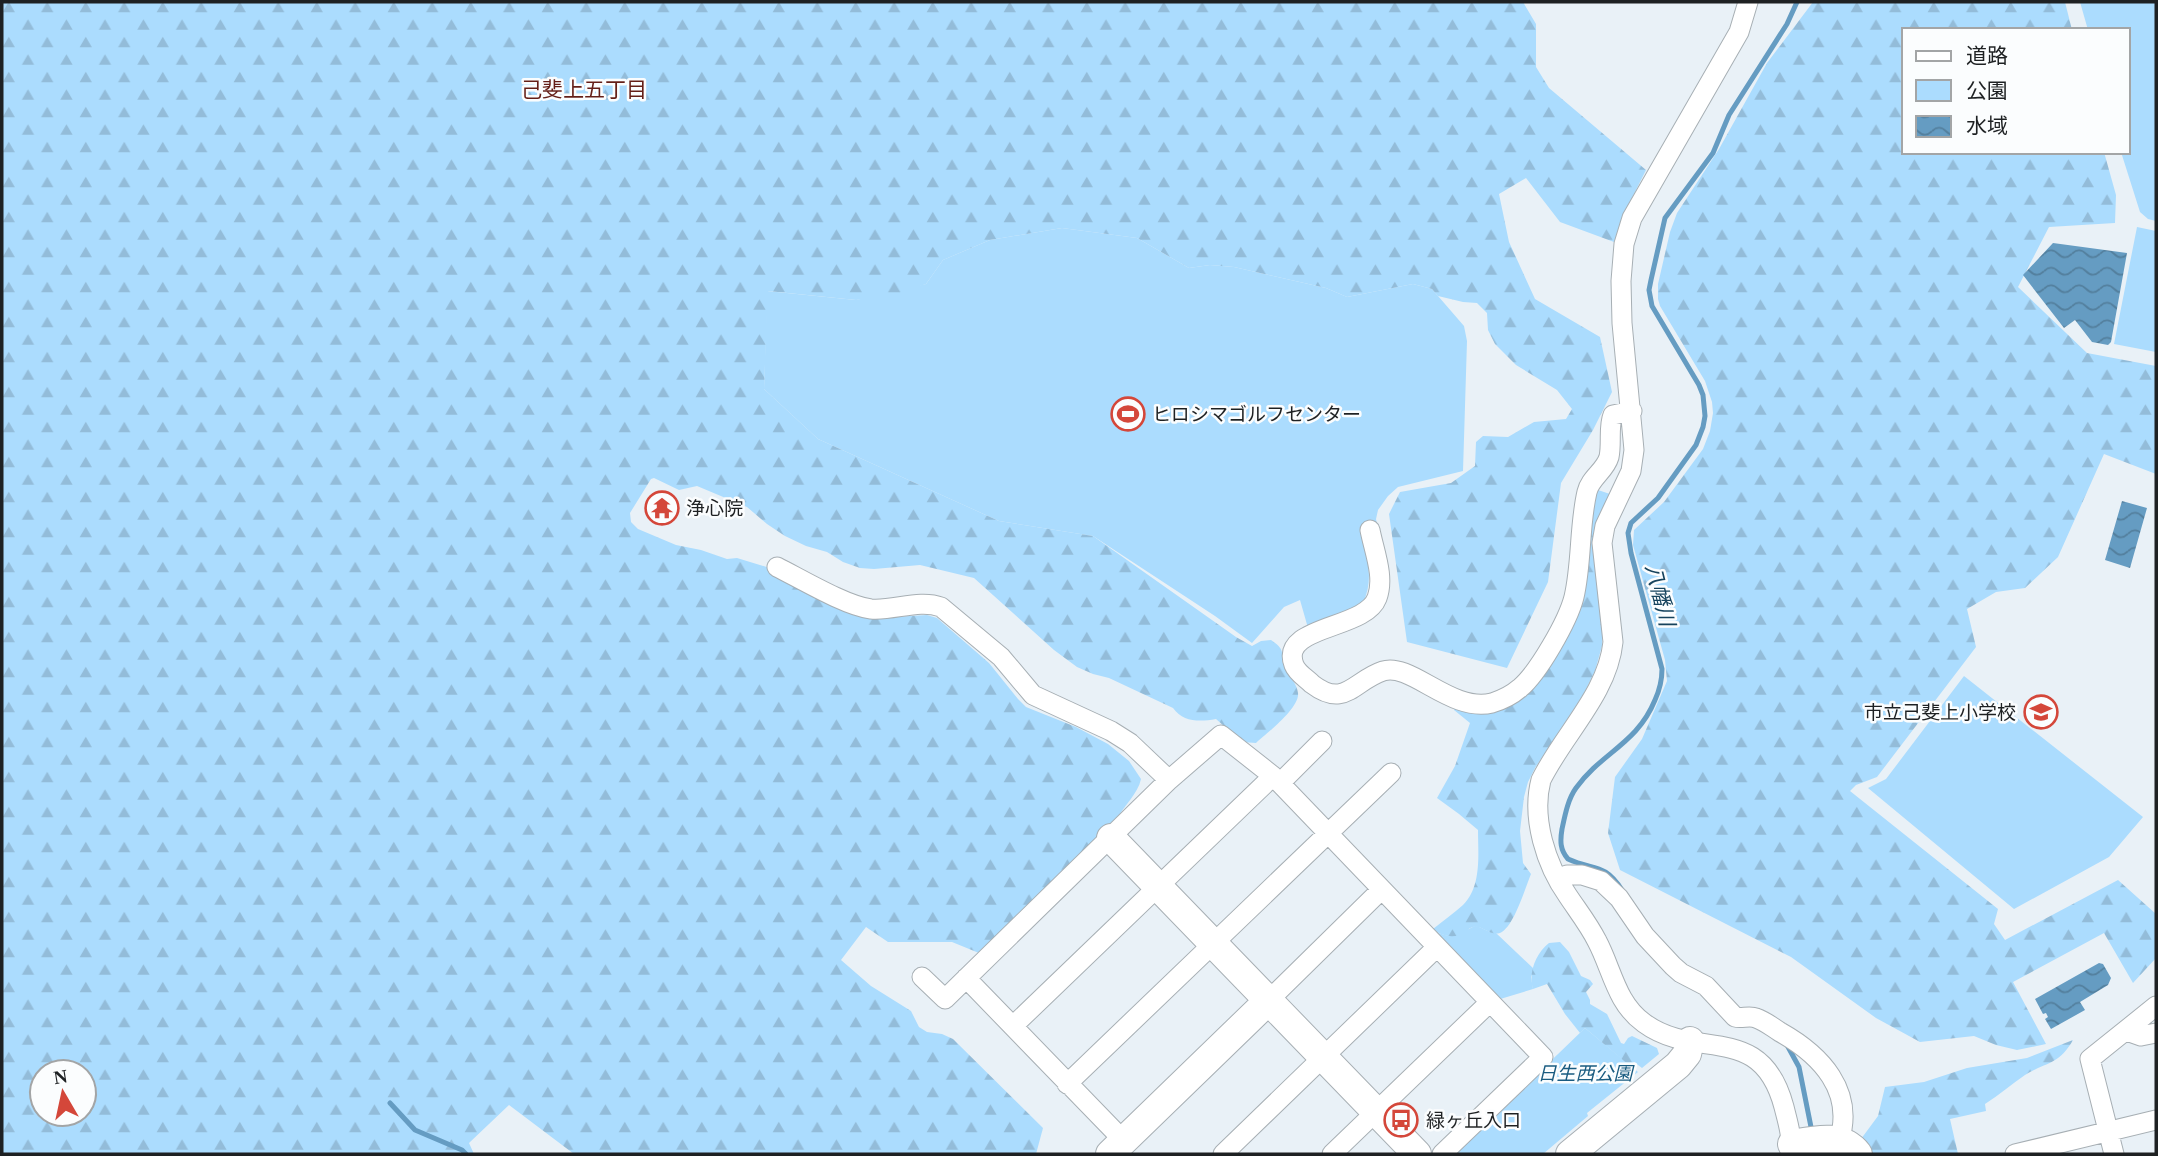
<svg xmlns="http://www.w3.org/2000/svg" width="2158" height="1156" font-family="'Times New Roman','Noto Sans JP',serif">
	<defs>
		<pattern id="forest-firs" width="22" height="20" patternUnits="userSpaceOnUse" patternTransform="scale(1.75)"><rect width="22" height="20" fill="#abdcfe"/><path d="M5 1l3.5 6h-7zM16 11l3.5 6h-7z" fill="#93bcd9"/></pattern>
		<pattern id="water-waves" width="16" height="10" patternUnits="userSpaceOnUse" patternTransform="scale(1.75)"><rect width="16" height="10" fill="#659cc2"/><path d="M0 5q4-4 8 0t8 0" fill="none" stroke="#537f9d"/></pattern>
	</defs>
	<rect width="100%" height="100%" fill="#e9f1f7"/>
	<path fill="#abdcfe" d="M2080 2H2156V221L2148 219 2140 212 2121 152H2128V30H2088Z
		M2137 227 2156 231V352L2114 344Z
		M1062 228 1137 238 1189 268 1210 265 1234 267 1326 288 1347 297 1413 284 1432 289 1464 326 1467 341 1463 471 1398 487 1388 496 1378 510 1376 519 1377 524 1361 527C1366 554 1375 578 1363 603L1308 628 1300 600 1284 607 1252 643 1215 616 1093 536 999 521 818 439 764 389 767 291 856 300 926 284 943 260 990 240Z
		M1964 676 2143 817 2109 857 2014 909 1868 788 1886 779Z
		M1475 926C1483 927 1488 933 1496 933L1534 969 1531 977 1533 989 1497 1000 1435 931C1453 941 1459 933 1475 926Z
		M1585 1028 1638 1072 1587 1113 1588 1116 1543 1154H1454Z"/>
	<path fill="url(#forest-firs)" fill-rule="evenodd" d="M2 2H1523L1536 24V67L1549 88 1646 170 1623 216 1614 242 1560 222 1526 178 1499 194 1509 242 1535 299 1600 337 1612 392 1593 430 1561 483 1548 582 1507 668 1407 642 1389 514 1400 492 1451 483 1475 466 1476 442 1483 436 1508 437 1534 422 1566 419 1572 409 1557 390 1516 365 1495 344 1488 330 1487 313 1477 303 1463 302 1438 296 1432 289 1413 284 1347 297 1326 288 1234 267 1210 265 1189 268 1137 238 1062 228 990 240 943 260 926 284 894 295 856 300 768 291 764 389 818 439 999 521 1093 536 1236 637 1252 646 1261 641 1271 640C1289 652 1278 654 1285 668 1289 677 1297 683 1298 693 1300 708 1267 733 1256 743L1242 742 1216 719C1199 722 1183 722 1173 708L1109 678 1093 674 1077 667 1054 650 974 578 920 565 874 569 860 568 843 562 827 552 806 546 785 536 767 524 747 507 697 486 679 490 654 478 651 479 630 513 631 522 638 529 676 545 701 550 727 559 737 558 770 568 876 618 927 615 937 618 989 663 1018 699 1026 707 1076 727 1108 744 1129 761 1141 779C1138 794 1124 805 1117 819L979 953 952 942H888L866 927 841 960 871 986 911 1011 919 1027 927 1032 942 1034 953 1039 1043 1128 1036 1154H574L509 1105 469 1143 474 1154H2ZM42 1072H84V1114H42Z
		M1813 2H2065L2072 30H1904V152H2104L2116 195 2115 223 2049 227 2018 287 2087 353 2156 366V474L2104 454 2058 557 2025 588 1996 592 1967 609 1976 647 1877 777 1856 785 1850 791 1998 909 1994 924 2005 940 2118 880 2156 914V958L2133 983 2104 933 2013 982 2046 1044 2017 1050 1996 1045 1974 1036 1920 1042 1876 1018 1791 957 1620 870 1608 833 1615 777 1642 739 1667 681 1665 660 1633 545 1634 530 1664 502 1703 449 1710 431 1713 413 1712 402 1705 381 1660 306 1658 299V284L1670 232 1677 213 1719 149 1767 63Z
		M1595 489 1610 494 1602 646 1595 671 1583 695 1535 768 1528 782 1524 797 1520 831 1523 863 1531 874C1525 888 1514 927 1500 933 1489 936 1483 925 1473 927 1467 929 1469 930 1464 933 1454 939 1441 936 1433 929 1443 921 1454 913 1463 905 1482 886 1478 854 1478 830L1459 814 1437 798 1455 766 1470 723 1454 710 1455 707 1544 674Z
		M1560 942 1569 952 1581 976 1590 980 1593 984 1586 992 1590 1000V1004L1607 1014 1621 1043 1624 1044 1628 1038 1632 1036 1657 1048 1659 1054 1642 1068 1634 1062 1630 1066 1585 1028 1580 1033 1565 1014 1547 984 1533 989C1528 973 1536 953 1549 943Z
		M2073 1040C2059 1065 2046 1062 2025 1075 2012 1084 1999 1095 1985 1104L1986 1111 1950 1119 1958 1154H1871L1861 1139 1878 1116 1885 1087 1924 1082 1967 1068 2027 1058Z"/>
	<path fill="url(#water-waves)" d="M2053 243 2127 253 2111 342 2108 345 2092 342 2075 320 2064 328 2023 275Z
		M2122 501 2147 508 2130 568 2105 560Z
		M2099 963 2103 964 2111 978 2108 985 2080 1002 2085 1010 2051 1029 2045 1019 2048 1017 2046 1013 2043 1014 2035 999Z"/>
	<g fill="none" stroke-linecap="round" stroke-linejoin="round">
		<path stroke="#659cc2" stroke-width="5" d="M1622 890C1604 862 1594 871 1568 859 1560 850 1560 841 1562 829 1565 815 1568 799 1576 788 1602 752 1637 744 1655 700 1660 689 1662 681 1662 669L1631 553 1628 533 1631 523 1658 498 1696 445 1703 427 1705 416 1703 395 1699 385 1652 306 1649 290 1651 280 1665 218 1713 153 1729 115 1787 24 1797 2
			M1787 1045 1799 1067 1811 1127
			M390 1103 415 1130 462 1150 466 1154"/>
		<defs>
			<path id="street" d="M1748 2 1739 32 1632 218 1624 244 1621 281 1622 323 1634 450 1631 471 1605 526 1602 543 1613 642C1608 693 1563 735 1541 780 1531 818 1546 865 1568 896 1578 911 1589 925 1597 941 1612 969 1616 1003 1644 1023 1697 1062 1761 1020 1784 1107 1788 1123 1793 1138 1790 1154
				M1370 530C1374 551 1385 577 1377 598 1365 630 1279 625 1294 665 1297 673 1306 678 1312 684 1345 709 1353 681 1383 671 1411 662 1451 713 1492 703 1502 700 1512 695 1520 688 1538 673 1568 621 1574 597 1582 563 1579 526 1587 492 1590 478 1605 471 1609 457 1612 443 1608 427 1613 415L1632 411
				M777 567C801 579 846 606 871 609 894 611 919 599 941 607L1001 657 1033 695 1111 731 1130 743 1169 780
				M1280 783 1322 741
				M1558 879 1567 875H1582L1601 881 1619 898 1645 936 1673 966 1681 973 1706 986 1735 1017C1742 1019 1749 1015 1756 1018 1765 1021 1772 1027 1780 1032 1821 1055 1855 1091 1839 1141
				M922 977 945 999 1169 780 1221 735 1273 776 1543 1057 1442 1154
				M966 978 1124 1141
				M1268 1001 1381 890
				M1013 1026 1273 776
				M2127 1031 2141 1036 2156 1033
				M1067 1084 1391 773
				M1223 1154 1437 947
				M1332 1154 1490 1002
				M2015 1154 2156 1120
				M2114 1154 2090 1059 2156 1006"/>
			<path id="secondary" d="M1111 838 1417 1154
				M1792 1144C1815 1140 1842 1133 1858 1154
				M1110 1154 1268 1001
				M1570 1154 1678 1065 1687 1054 1690 1041"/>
		</defs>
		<use href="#street" stroke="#a7afb4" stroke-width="21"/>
		<use href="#secondary" stroke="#a7afb4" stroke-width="30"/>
		<use href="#street" stroke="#fff" stroke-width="19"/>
		<use href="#secondary" stroke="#fff" stroke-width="28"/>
	</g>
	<defs>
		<symbol id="stadium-ring" viewBox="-11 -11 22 22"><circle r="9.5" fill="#fbfdfe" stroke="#d4473a" stroke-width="1.5"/><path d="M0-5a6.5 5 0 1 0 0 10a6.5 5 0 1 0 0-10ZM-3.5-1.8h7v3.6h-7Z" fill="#d4473a"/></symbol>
		<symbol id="temple-ring" viewBox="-11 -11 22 22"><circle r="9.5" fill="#fbfdfe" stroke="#d4473a" stroke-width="1.5"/><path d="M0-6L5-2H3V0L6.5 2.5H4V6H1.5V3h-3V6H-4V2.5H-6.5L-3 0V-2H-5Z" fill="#d4473a"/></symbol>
		<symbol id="school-ring" viewBox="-11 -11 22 22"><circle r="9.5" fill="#fbfdfe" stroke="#d4473a" stroke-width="1.5"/><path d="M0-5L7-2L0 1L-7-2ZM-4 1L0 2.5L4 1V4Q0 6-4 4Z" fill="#d4473a"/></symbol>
		<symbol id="bus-ring" viewBox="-11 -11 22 22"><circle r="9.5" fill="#fbfdfe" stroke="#d4473a" stroke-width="1.5"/><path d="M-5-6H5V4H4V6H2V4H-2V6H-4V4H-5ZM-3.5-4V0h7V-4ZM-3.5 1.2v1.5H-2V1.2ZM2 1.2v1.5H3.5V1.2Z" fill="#d4473a"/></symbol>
	</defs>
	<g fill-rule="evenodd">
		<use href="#stadium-ring" x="1109" y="395" width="38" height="38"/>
		<use href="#temple-ring" x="643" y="489" width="38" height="38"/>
		<use href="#school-ring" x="2022" y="693" width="38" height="38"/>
		<use href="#bus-ring" x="1382" y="1101" width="38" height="38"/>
	</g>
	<g text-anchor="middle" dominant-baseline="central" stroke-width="5" stroke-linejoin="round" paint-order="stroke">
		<g font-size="19" fill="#1e2123" stroke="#fbfdfe" text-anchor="start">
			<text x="1152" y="414">ヒロシマゴルフセンター</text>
			<text x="686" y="508">浄心院</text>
			<text x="2016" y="712" text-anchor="end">市立己斐上小学校</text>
			<text x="1426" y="1120">緑ヶ丘入口</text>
		</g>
		<g font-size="19" font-style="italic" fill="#195b80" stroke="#fbfdfe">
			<text x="1585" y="1073">日生西公園</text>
		</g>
		<g font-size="21" fill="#641f18" stroke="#fbfdfe">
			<text x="584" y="90">己斐上五丁目</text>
		</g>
		<g font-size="21" font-style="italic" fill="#16435d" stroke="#fbfdfe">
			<text transform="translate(1660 595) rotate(76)">八幡川</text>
		</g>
	</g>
	<rect width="2158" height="1156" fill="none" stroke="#1e2123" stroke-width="7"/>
	<rect x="1902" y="28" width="228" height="126" fill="#fbfdfe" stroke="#a3a5a6" stroke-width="2"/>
	<rect x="1916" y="51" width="35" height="10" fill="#ffffff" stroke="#a3a5a6" stroke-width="2"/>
	<text x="1966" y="63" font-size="21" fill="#1e2123">道路</text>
	<rect x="1916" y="80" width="35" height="21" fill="#abdcfe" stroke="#a3a5a6" stroke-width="2"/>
	<text x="1966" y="98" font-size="21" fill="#1e2123">公園</text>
	<rect x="1916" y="116" width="35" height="21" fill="url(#water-waves)" stroke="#a3a5a6" stroke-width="2"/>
	<text x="1966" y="133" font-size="21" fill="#1e2123">水域</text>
	<g transform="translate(63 1093) rotate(351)"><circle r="33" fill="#fbfdfe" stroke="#a3a5a6" stroke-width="2"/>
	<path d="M0-5L12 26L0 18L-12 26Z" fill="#d4473a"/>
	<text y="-10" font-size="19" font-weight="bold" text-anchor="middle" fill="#1e2123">N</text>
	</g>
</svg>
